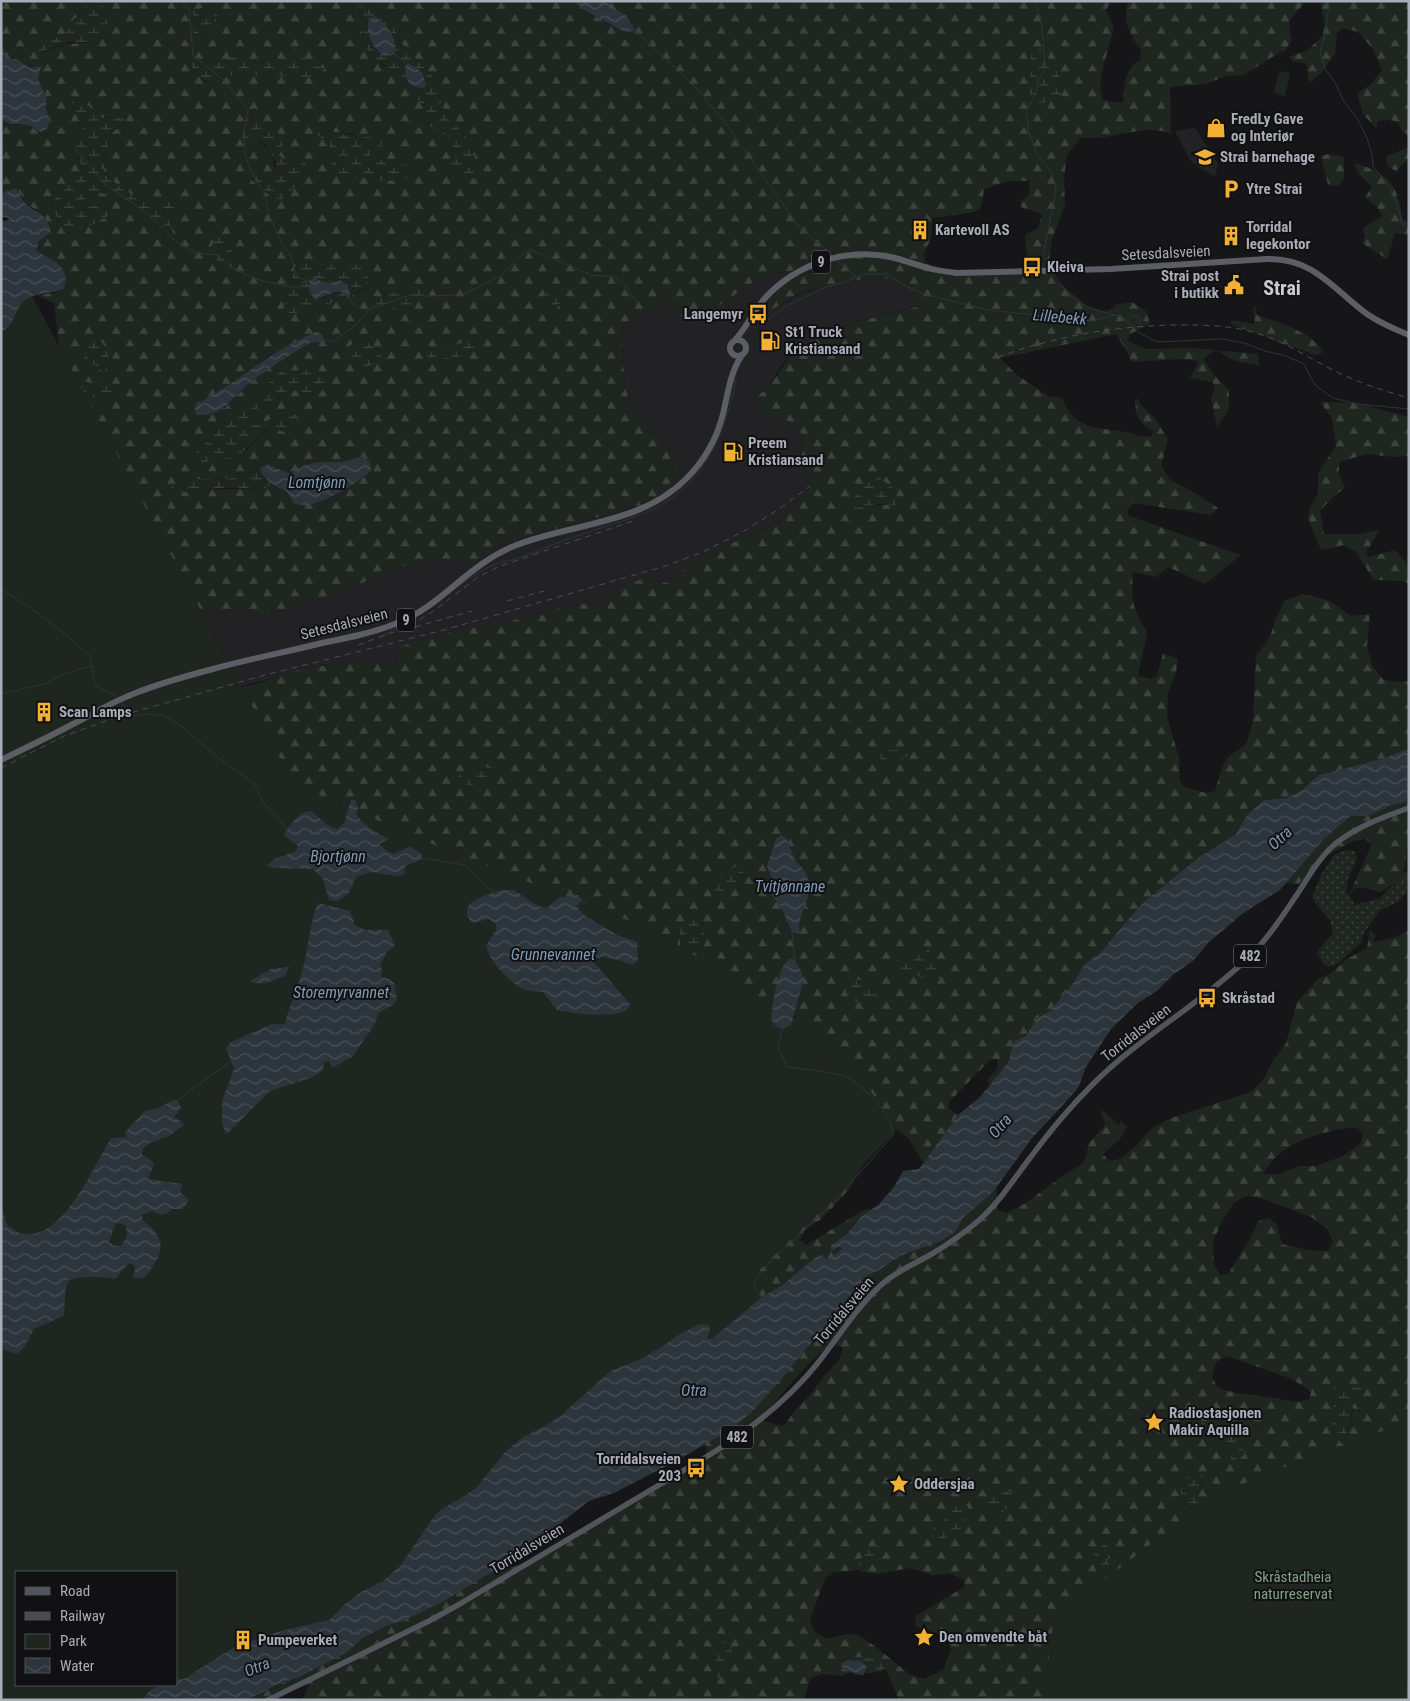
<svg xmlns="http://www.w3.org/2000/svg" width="1410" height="1701" font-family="'Roboto Condensed',sans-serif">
	<defs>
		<pattern id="grass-dots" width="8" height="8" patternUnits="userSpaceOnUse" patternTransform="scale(1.25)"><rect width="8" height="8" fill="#1e261f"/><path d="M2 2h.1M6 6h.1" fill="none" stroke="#3c433d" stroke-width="1.8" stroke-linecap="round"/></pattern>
		<pattern id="forest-firs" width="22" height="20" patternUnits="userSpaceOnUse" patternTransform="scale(1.25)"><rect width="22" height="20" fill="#1e261f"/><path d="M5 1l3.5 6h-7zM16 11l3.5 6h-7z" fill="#3c433d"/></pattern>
		<pattern id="wetland-marsh" width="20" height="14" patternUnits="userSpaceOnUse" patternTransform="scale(1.25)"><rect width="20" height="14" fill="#1e261f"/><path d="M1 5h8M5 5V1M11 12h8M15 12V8" fill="none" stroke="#3c433d"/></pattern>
		<pattern id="water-waves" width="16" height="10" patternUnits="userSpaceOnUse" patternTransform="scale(1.25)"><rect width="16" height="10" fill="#2c353c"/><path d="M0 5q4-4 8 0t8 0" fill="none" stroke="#485056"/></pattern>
	</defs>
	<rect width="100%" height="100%" fill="#161618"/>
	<path fill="#222225" d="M1192 128 1196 129 1218 164 1215 177 1200 168 1190 160 1175 131Z
		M831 250 841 259 832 269 810 271 770 311 799 294 824 286 877 277 899 281 916 295 914 301 921 305 849 324 797 346 781 366 768 388 766 414 787 420 803 435 801 462 811 482 807 492 777 524 757 532 679 573 672 584 646 578 601 604H580L559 608 495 625 452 631 442 636 419 640 398 657 396 664H382L365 659 321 666 234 688 197 616 216 609H241L260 617 324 598 405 566 427 561 448 559 473 566 484 553 503 544 651 502 677 460 645 423 630 401 625 388 621 328 643 311 671 301 686 324 721 304 751 284 775 273 791 271Z"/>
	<path fill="url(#grass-dots)" d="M1345 850 1355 851C1360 862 1351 869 1348 879 1347 883 1347 888 1346 892L1355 905 1380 898 1405 871 1408 872 1407 892 1398 902 1379 911 1363 935 1361 943 1336 965 1329 967 1325 965 1316 953 1333 933 1330 920 1315 903 1312 896 1322 873 1334 855Z"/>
	<path fill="url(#forest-firs)" fill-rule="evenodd" d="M1 1H81L86 5V9L73 20 66 34 46 41 44 52 64 44 87 43 104 5 102 1H358L363 41 382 65 398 73 425 109 427 116 425 124C444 133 453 133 452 156L480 177 474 155 465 134 449 120 441 103 433 77 402 44 392 25 378 9 374 1H573L586 11 625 32V15L607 4 606 1H1112L1106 10 1114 28 1103 67 1100 89 1103 100 1123 103C1124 86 1124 70 1140 60L1141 51C1130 34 1122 22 1128 1H1306L1289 21 1290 34 1292 40 1284 52 1282 51 1244 75 1226 76 1206 84 1170 87 1171 134C1151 125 1126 134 1105 137 1097 138 1089 138 1081 138L1067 155 1064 178 1065 206 1052 239 1049 261 1055 279 1088 307 1106 311 1115 307 1114 305 1132 302 1146 311 1150 324 1130 334 1128 341 1147 349 1192 348 1258 354 1259 365 1235 361 1216 350 1203 359 1214 375 1229 391V408L1217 428 1211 398 1215 386 1212 382 1190 378 1199 361 1181 359 1131 362C1129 351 1121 344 1116 334L1000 358 1017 375 1048 396 1062 398C1076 431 1096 427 1126 432 1135 434 1144 438 1152 436L1153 431C1138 422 1136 417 1135 400L1137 398 1140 404 1156 420 1168 439 1161 466 1170 480 1190 490 1218 508 1211 515 1133 503 1127 510 1129 516 1241 555 1205 584 1168 567 1156 577 1133 572C1131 600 1132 608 1147 632L1138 676 1151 679 1157 676 1163 653 1178 659 1176 672 1168 693 1167 716 1179 758 1180 781 1185 787 1206 793 1215 791 1221 770 1228 757 1246 744 1253 722 1256 656 1270 637 1276 618 1284 601 1303 594 1330 601 1351 616 1370 614 1367 646 1372 666 1384 680 1401 682 1409 681V748L1385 758 1319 775 1302 790 1287 798 1264 800 1247 815 1236 834 1198 858 1146 900 1131 916 1102 951 1084 965 1073 983 1050 1012 1037 1018 1026 1036 1014 1041 1008 1063 990 1086 987 1080 997 1069V1059L990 1060 949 1102V1108L958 1115 923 1163 909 1139 897 1130 875 1151 861 1168 850 1188 836 1204 821 1219 804 1231 800 1240 806 1245 864 1210 872 1209 861 1217 847 1234 831 1245 842 1249 828 1261 798 1273 781 1286 762 1297 727 1327 176 1572H16V1685L1 1700 60 357 54 303 35 295 55 293 64 289C71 267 53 260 36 251L39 241 51 232 37 210 27 205 17 189H12L1 194V118L7 124 27 125 40 132 50 121 46 108 47 99 38 79 41 66 30 68 17 59H5L4 50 1 48ZM240 56 261 63 270 61 277 63 307 62 324 69 308 78 270 75H226L212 85 202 80 191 67 196 58 217 63ZM76 99 85 103 102 118 110 117 128 122 108 135V145L101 166C111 184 139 203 160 202 167 202 174 200 180 199L183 208 167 218 173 233 170 236C162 229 155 221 146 215 126 200 109 193 84 190L81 194 92 205 110 210 69 233 64 231 54 211 52 203 79 175 82 166 70 143 82 132 84 126 75 112 71 104ZM250 114 268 129 293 140 277 149 278 155 285 160 298 155 304 157C305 160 306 163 306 166 305 178 290 197 279 200L269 195 252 180 248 164 264 176 273 178 276 174C275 159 269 146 256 141ZM317 130 352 134 384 144 370 148 369 154C383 161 396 161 409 168L332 165C334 144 331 145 314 133ZM1008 181H1030L1029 195 1021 201V207L1042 214 1038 228 1025 235 1027 257 1023 271 950 270 925 263 924 253 931 239 932 218C940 217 977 213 980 209 983 204 983 195 984 189ZM831 250 840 259 832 269C804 272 782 280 764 303L770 311 799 293 824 286 877 277 899 281 915 295 914 301H912L920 306 849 324 797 346 768 388 756 397 766 414 787 420 803 435 801 462 811 482 807 492 777 524 737 541 697 561 679 573 672 584 646 578 625 585 601 604H580L559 608 495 625 452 631 442 636 419 640 398 648V657L396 664H382L365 659 299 670 256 684 234 688 197 616 216 609H241L260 617 324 598 405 566 427 561 448 559 473 566 484 553 503 544 651 502 670 491 675 482 677 460 645 423 630 401 625 388 621 328 643 311 671 301 686 324 721 304 751 284 775 273 791 271ZM298 261 315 265H359L364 289 349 297 348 300 347 298 306 311H284C285 293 291 278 298 261ZM322 334 324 343 311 342 266 371 247 385 225 408 202 400 214 395 234 382 270 355ZM272 378 302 391 292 390 274 400 254 408 249 416 251 423 259 425 271 420 273 429C256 432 254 448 239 455 225 461 207 458 192 457L225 423 241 409 260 396ZM363 457 366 476 346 487 294 503C291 498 289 492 284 489 279 485 273 485 269 480L271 484 265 488 193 490 191 480 234 478 256 471 263 474 261 473 268 465 291 474 305 465 319 462H342ZM876 475 888 505C875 504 862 509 849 506L852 499ZM787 839 795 860 805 871 807 901 792 932 783 912 771 893 772 879 767 866ZM736 867 743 872 744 878 737 885 718 881ZM703 921V932L679 954 681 937 676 927ZM924 946 942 974 940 979 931 980 887 965ZM787 960H795C808 983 800 994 793 1017L798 1015 769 1037C772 1011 775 985 787 960Z
		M1320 1H1409V137L1402 131 1398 122 1390 120 1378 121 1376 128 1363 114 1357 94 1371 84 1382 70 1373 49 1358 32 1343 28 1337 33 1335 53 1323 71 1309 84 1306 63 1294 62 1289 57 1308 50 1323 35 1324 22Z
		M1409 147V161L1407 160 1396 171 1387 166V156Z
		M1329 154 1344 157V179L1338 186 1328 185 1321 156Z
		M1354 163C1389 173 1397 183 1403 220L1409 222V235L1395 233 1387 259 1362 243 1365 237 1363 228 1382 216 1377 207 1365 198 1372 186 1358 173Z
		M1257 305 1255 310 1257 315C1280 323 1311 331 1324 352L1316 355 1235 326 1230 322 1236 321 1255 324 1253 308Z
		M1320 402 1356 403 1409 417V456L1393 457 1367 454 1339 462V475L1345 488 1333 497 1320 511 1324 534H1359L1379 530 1366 553 1369 557 1395 550 1409 566V584L1403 581 1374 580 1356 552 1344 545 1321 550 1308 519 1309 509 1318 494V474L1336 445 1332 418Z
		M1409 801V842C1405 850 1407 858 1405 866 1402 878 1390 887 1380 892L1360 887 1353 889 1350 895 1357 905 1349 895 1372 844 1365 839 1353 841 1321 859 1299 884 1286 883 1324 839 1352 816H1369L1389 806Z
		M1370 930 1376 936 1373 942 1393 938 1409 931V1700H899L885 1667 884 1660 846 1659 841 1663 842 1668 851 1672 842 1676 821 1674 810 1679 804 1700H302L309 1686 300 1684 280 1691 264 1700H247L278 1684 300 1677 319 1667 347 1652 364 1637 384 1627 405 1620 446 1600 485 1576 507 1565 513 1567 527 1561 706 1456 707 1447 704 1444 732 1429 750 1414 786 1374 800 1356 837 1313 863 1277 881 1269 900 1256 941 1241 956 1231 963 1218 997 1187V1210L1006 1213 1026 1203 1061 1177 1080 1165 1085 1160 1089 1143 1105 1125 1101 1113 1102 1110 1119 1125 1121 1121 1127 1127 1120 1139 1103 1154 1109 1161 1120 1159 1137 1145 1152 1128 1171 1118 1251 1092 1263 1080 1273 1061 1286 1043 1297 1002 1319 978 1330 974 1347 959 1367 948ZM1356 1127 1363 1133 1361 1143 1343 1156 1316 1166H1300L1280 1174H1264V1172C1269 1166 1273 1159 1279 1154 1301 1137 1329 1130 1356 1127ZM1245 1196 1261 1198 1311 1217 1328 1229 1333 1242 1327 1251C1311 1251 1297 1248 1282 1244L1276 1223 1268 1218 1258 1221 1251 1237 1228 1274 1220 1275 1214 1265 1213 1242 1221 1223 1233 1204ZM833 1343 843 1348 839 1360 824 1376 810 1395 796 1409 784 1426 763 1421V1415C784 1393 809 1359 833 1343ZM1227 1356 1292 1379 1311 1392 1309 1400C1294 1403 1288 1400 1273 1398 1254 1395 1236 1394 1218 1388L1212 1377 1216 1362ZM1336 1385 1349 1387 1353 1410 1345 1443 1332 1433 1334 1390ZM1198 1419 1213 1429 1233 1436 1232 1465V1453L1224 1442 1196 1430ZM1204 1478 1196 1497 1199 1504 1207 1505 1192 1522C1186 1508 1178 1495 1182 1480ZM884 1551 859 1571 876 1574 910 1568 932 1575 952 1574 964 1580V1587L916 1616 915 1626 945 1636 951 1649 943 1670 924 1679 909 1674 876 1647 858 1635 847 1634 826 1639 814 1631 810 1619 825 1579 834 1572 858 1570Z"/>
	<path fill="url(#wetland-marsh)" d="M81 1H102L108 28C89 51 83 38 62 44 53 47 46 52 36 52L34 49 46 41 66 34 73 20 86 9V5Z
		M358 1H374L378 9 392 25 402 44 433 77 441 103 449 120 465 134 474 155 480 177 476 179 459 175 450 166C457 139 449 135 425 124L427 116 425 109 398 74 371 56 363 41Z
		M207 7 215 10 217 17 206 32 200 36 194 33 193 10Z
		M1034 47H1039L1053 64 1063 81 1062 93C1054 100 1041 106 1030 101L1031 57Z
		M296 49 307 62 325 69 308 78 270 75H226L213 85C202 80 191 73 190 60L196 58 217 63 228 58 240 56 261 63 270 61 277 63Z
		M76 99 85 103 102 118H122L128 122 108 135V145L101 166C111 184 138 202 159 202 169 202 177 198 186 200L183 208 168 218 173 233 170 236C162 229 155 221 146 215 127 200 108 193 84 190L81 194 92 205 110 210V215C99 221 76 235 64 232L54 211 52 202 79 175 82 166 70 143 82 132 84 126 75 112 71 103Z
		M250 114 268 129 294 140 277 149 278 155 285 160 298 155 304 157C305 160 306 163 306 165 305 178 290 197 279 200 265 193 254 184 247 169L249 163 264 176 273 178 276 174V163L265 144 241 137 237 130Z
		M316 130 388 140 384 144 370 148 369 154 377 158 398 162 409 168 412 175 404 180 385 181 332 174C331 148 338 149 314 133Z
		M220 236C228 244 238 258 237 269L223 265 210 254 214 239Z
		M298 261 315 265H359L367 269C370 287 363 289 349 297L350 295 335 283 328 284 323 282 321 299 337 291 344 293 347 298 306 311 288 314 284 311 285 297Z
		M420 284 426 286V293C411 310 393 314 372 307L374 301 388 294Z
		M547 289 559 294 561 300 556 311 544 306V293Z
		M89 338 102 342 108 352 111 366 108 371H101L85 356 83 347Z
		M364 340 376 348 382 358 379 363 365 367 344 357V351L354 342Z
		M471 340 478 343 477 349C460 359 448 359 428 358L426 354Z
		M299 370 319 371 329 385C318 398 307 392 292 390L274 400 254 408 249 417 251 423 259 425 285 411 295 416 300 423 288 433 273 429 264 431 240 455 199 463H192V457L225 423 241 409 260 396 272 378 280 372Z
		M75 380 94 383 103 382 118 393 115 396 92 398 85 392 73 388Z
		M256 471 263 474 271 484 265 488H221L174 493 171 488C181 475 217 481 233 478 241 477 248 473 256 471Z
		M876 475 894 489 899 500 896 505 878 504 858 508 849 506 852 499Z
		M885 750H907L910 753C897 767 887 762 872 755L873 752Z
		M483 767 496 768 499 772C493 779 477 787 468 785 464 784 460 781 456 779L461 773Z
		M736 866 743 872 744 878 737 885 718 894 714 892 717 881Z
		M701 917 706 942 689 956 679 954 681 937 676 927 684 923 701 919Z
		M924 946 929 950 942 974 940 979 931 980 909 974 888 971 887 965Z
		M847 979 861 980 875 988V995L870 1002C852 1005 842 997 847 979Z
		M1336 1385 1362 1388 1353 1406 1345 1443 1342 1444 1332 1433 1334 1389Z
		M1198 1419 1213 1429 1240 1440 1244 1455 1232 1465 1230 1464 1232 1453 1224 1442 1221 1443 1217 1438 1196 1430 1193 1423Z
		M1202 1475 1204 1478 1196 1497 1199 1504 1207 1505 1192 1522C1186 1508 1178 1495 1181 1480Z
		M1004 1491 1021 1493 1013 1504 1000 1514 991 1512 987 1506 991 1499Z
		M958 1505 968 1506C971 1527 948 1544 929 1538L930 1532 944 1520Z
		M1103 1542 1107 1546 1111 1590C1102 1580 1096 1567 1094 1553Z
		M879 1546 884 1551V1555H881L858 1571 859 1560 872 1547Z
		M724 1640 731 1643C733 1655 728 1668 722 1679L717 1677C714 1666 716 1648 724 1640Z
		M859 1657 884 1659 885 1669 880 1672 866 1673 867 1667 846 1659Z"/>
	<path fill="#1e261f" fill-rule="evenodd" d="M1279 71 1290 73 1285 96 1274 93Z
		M1 229 31 294 294 784 446 850 658 932 767 1002 848 1058 897 1130 754 1276 771 1336 383 1606 201 1700H1ZM16 1572H176V1685H16Z
		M1404 1423 1409 1424V1700H1044L1054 1615 1075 1602 1214 1496 1276 1470Z"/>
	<path fill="url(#water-waves)" fill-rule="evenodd" d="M573 1H606L608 4 625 15 636 31 625 32 586 11Z
		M374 16C386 22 400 41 394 55L384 56C372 47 367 36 368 21Z
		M1 48 4 49 5 59H17L30 68 41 66 38 79 47 99 46 108 50 121 47 129 40 132C35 129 30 125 25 125 15 123 8 127 1 118Z
		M408 63 422 72 426 84 424 88C408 87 407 82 405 67Z
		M12 189H17C20 194 23 202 28 206 40 214 48 216 51 232L39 241 36 251C53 260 71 266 64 289 52 294 36 292 25 300 14 309 15 326 1 332V219L4 221 10 219 5 217 1 218V194Z
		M314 278C323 282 330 286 339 280L348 285 350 295 348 300 344 293 337 291 315 300 309 290V281Z
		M316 332 322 334 325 343C321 343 316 342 313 342 307 343 254 379 247 385 229 401 224 416 196 415L195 408C205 396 221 391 233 382 261 362 284 345 316 332Z
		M363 457 370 462 371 471C358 483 324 503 306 505 302 505 298 504 294 504 286 488 287 492 274 485 269 482 265 477 261 473V468L269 465 291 474 305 465 319 462H342Z
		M1409 748V801L1389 806 1369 816H1351L1324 839 1280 890 1242 914 1208 943 1193 961 1174 974 1157 991 1138 1003 1111 1029 1086 1067 1078 1088 1063 1105 1032 1138 993 1192 963 1218 956 1231 941 1241 900 1256 881 1269 863 1278 837 1313 800 1356 786 1374 750 1414 732 1429 674 1462 614 1493 589 1501 506 1566 485 1576 446 1600 405 1620 384 1627 364 1637 347 1652 300 1677 278 1684 247 1700H142C153 1685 158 1685 176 1685V1680L184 1679 236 1646 285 1630 329 1620 345 1604 363 1591 383 1581 400 1566 433 1518 441 1509 460 1499 477 1487 505 1452 523 1437 543 1427 560 1416 611 1371 641 1359 661 1347 680 1334 700 1324 709 1325 710 1329 707 1338 712 1339 762 1297 781 1286 815 1258 822 1255 828 1260 842 1249 839 1247 831 1251V1245L847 1234 861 1217 879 1204 894 1187 903 1171 919 1169 958 1115 980 1097 1008 1063 1014 1041 1026 1036 1037 1018 1050 1011 1073 983 1084 965 1102 951 1131 916 1146 900 1198 858 1236 834 1247 815 1264 800 1287 798 1302 790 1319 775 1385 758Z
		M351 800H355L358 808 356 814C364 826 376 832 389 839L379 844 387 851 394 854 410 846 421 854 423 859 405 866 404 875 396 876 370 872 356 877 349 893 338 901 329 900 323 879 313 869 272 868 267 865 275 859 296 851 298 846 284 835C289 825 300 811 311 811L329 826 337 829 344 823Z
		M781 835 787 839 795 860 805 871 810 884 807 901 800 919 799 933 792 932 783 912 771 893 772 879 767 866 776 839Z
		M500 890H514L538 906 547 908 560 897 578 895 583 900 576 906 585 916 617 935 638 942 637 948 638 961 632 965C620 961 603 953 592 960L630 1004 626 1011C605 1018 578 1014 557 1010L543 992C535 992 526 991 519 987 507 979 489 960 486 946L496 930V924L489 919 472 923C454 902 486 896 500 890Z
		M318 903 350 911 355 925 365 930H388L395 945 387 952 380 965 382 970 381 977 389 979 394 983 397 999 393 1005 378 1013 375 1024 353 1056 332 1068 329 1061 324 1062 323 1070 313 1077 270 1091 230 1131 226 1134 222 1124V1101L234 1069 226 1048 231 1042 272 1024H286L285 1021C292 1002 299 984 304 964 309 943 310 923 318 903Z
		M790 958 795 960 802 973 803 983 791 1025 782 1029 776 1027 771 1018C773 1003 777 967 790 958Z
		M289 967 285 976C274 980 261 987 250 981L271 969Z
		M173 1100H178L181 1108 174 1117 181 1121 184 1125 169 1136 150 1143 143 1148 142 1155 150 1159 154 1164 148 1179 182 1184 180 1192 189 1200 183 1209H172C165 1216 162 1216 152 1211L142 1215C142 1221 146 1224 151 1227 167 1244 161 1255 149 1272 145 1279 139 1279 132 1277L135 1270 134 1265 129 1263 115 1279C100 1276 85 1276 69 1280 62 1293 67 1303 63 1316L34 1329 24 1348 17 1354 1 1349V1204L7 1225C11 1227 15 1232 20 1233 62 1245 94 1165 111 1138L126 1137 125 1132 145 1111 157 1109ZM119 1223 126 1226 127 1236 121 1246H114L109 1242 115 1225Z
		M847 1660 861 1661 867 1667 864 1675 855 1674 842 1668 841 1663Z"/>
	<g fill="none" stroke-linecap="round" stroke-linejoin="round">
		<path stroke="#2c353c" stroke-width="1" d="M182 1 189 10 193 56 224 80 248 110 244 133 245 155 253 176 265 195 270 217 279 238 291 256 297 277 309 281
			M361 1 369 20
			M1034 1C1045 20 1042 48 1046 69L1039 78 1035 96 1026 111 1029 133 1037 154 1051 171 1056 190 1043 255 1050 268
			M1329 1 1326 31 1320 52 1325 69 1336 84 1343 100 1357 118 1367 138 1372 154 1373 167 1388 184 1397 204 1402 224 1409 227
			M636 31 696 88 724 121 799 227 832 255
			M394 53 407 65
			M75 149 107 186 144 211 176 241 195 253 217 255 235 269 255 279 296 288 307 280
			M836 260 856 277
			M1054 274C1071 301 1082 307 1114 315
			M424 296 459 295 479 287 499 277 529 249 592 275 615 277 625 285 637 303
			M349 298C351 301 354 305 357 307 371 316 397 295 414 295
			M1131 315 1139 317 1140 323
			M761 325 786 306 826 287 845 282 865 274H886L905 286 924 294 988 310 1092 321 1115 315 1122 317 1138 332 1157 342 1222 339 1244 343 1265 351 1286 356 1304 364 1315 385 1333 398 1358 404 1409 409
			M324 340 332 342 351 329 369 310
			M460 585C471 578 483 569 496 564 503 561 511 561 518 558 541 550 563 540 586 533 611 524 637 518 661 505 707 479 727 428 736 378
			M1 589 38 613 72 640 90 656 92 666 67 673 47 683 1 694
			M382 636 407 622
			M92 666 95 685 117 697
			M121 702 132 716 148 714 164 716 183 727 217 757 254 783 264 803 287 829
			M422 858 465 865 493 892
			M792 932 795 960
			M178 1100 231 1061
			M763 1298 754 1287 756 1279 770 1262 834 1202 893 1135C892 1121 885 1112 876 1101 868 1094 861 1086 852 1080 836 1071 806 1070 787 1067L778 1049 782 1029
			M1406 1700 1409 1674"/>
		<path stroke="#53555c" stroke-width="5.5" d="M268 1700 429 1621 458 1605 711 1454C751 1429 787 1401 817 1364 838 1338 856 1308 881 1285 895 1272 914 1264 930 1255 947 1245 963 1234 978 1221 999 1203 1013 1180 1030 1158 1049 1132 1070 1107 1093 1084 1140 1037 1199 1005 1247 959 1268 939 1284 914 1300 890 1310 874 1321 856 1335 844 1356 827 1383 817 1409 808"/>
		<path stroke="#5b5e65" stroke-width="6" d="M955 273 1111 269 1267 259C1314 258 1333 289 1367 314 1380 323 1394 329 1409 335
			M730 348a8 8 0 1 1 16 0a8 8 0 1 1-16 0Z
			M735 340C747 327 754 310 766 297 798 263 846 248 891 257 904 260 916 265 928 268 938 271 948 272 958 273
			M1 760C25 748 49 737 73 724 93 714 112 702 133 694 158 684 186 676 213 669 249 659 286 652 322 643 347 638 372 633 395 624 441 607 467 565 514 546 571 523 640 525 686 479 704 461 717 438 723 414 728 393 730 373 742 355"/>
		<path stroke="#4a4c52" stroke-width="1" stroke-dasharray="6 5" stroke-linecap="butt" d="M998 357C1056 336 1114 326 1176 325 1206 325 1234 325 1262 335 1289 344 1312 360 1337 372 1360 383 1384 391 1409 398
			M507 601 548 590
			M415 627 472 611
			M400 630 416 622 435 610 478 577 500 566 636 520
			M358 645 405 628
			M1 768 64 736 123 715 265 675 444 630 669 565 707 550 746 530 779 509 810 486"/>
	</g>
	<defs>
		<symbol id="shop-bare" viewBox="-9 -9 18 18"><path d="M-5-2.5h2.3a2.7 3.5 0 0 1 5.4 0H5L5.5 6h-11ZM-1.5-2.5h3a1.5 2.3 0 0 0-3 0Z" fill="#f2b134" stroke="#111113" stroke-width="2.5" paint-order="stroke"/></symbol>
		<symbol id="school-bare" viewBox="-9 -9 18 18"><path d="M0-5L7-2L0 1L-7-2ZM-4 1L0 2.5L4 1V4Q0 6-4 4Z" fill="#f2b134" stroke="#111113" stroke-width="2.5" paint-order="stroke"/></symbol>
		<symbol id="parking-bare" viewBox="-9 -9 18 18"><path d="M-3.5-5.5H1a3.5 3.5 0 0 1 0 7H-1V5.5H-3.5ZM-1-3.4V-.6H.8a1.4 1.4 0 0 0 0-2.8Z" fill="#f2b134" stroke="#111113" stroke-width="2.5" paint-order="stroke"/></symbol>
		<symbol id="building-bare" viewBox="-9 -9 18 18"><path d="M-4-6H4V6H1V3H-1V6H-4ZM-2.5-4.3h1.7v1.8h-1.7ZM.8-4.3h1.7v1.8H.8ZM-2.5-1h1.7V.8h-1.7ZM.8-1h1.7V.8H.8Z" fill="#f2b134" stroke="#111113" stroke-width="2.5" paint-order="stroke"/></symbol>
		<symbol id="bus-bare" viewBox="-9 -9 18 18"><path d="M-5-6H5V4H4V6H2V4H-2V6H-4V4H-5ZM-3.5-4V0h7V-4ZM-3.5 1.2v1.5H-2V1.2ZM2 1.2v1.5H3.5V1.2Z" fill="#f2b134" stroke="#111113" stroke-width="2.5" paint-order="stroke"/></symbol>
		<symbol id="civic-bare" viewBox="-9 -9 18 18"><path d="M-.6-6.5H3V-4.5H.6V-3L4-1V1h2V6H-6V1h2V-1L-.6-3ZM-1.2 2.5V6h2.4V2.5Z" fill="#f2b134" stroke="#111113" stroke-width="2.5" paint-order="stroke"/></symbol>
		<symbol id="fuel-bare" viewBox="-9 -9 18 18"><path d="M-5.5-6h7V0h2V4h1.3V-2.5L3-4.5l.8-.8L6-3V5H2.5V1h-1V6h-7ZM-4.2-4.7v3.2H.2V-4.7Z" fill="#f2b134" stroke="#111113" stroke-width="2.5" paint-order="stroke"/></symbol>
		<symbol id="sight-bare" viewBox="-9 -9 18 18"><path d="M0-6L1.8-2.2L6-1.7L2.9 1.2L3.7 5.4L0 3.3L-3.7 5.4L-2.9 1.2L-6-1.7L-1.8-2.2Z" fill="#f2b134" stroke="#111113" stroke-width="2.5" paint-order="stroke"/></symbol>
	</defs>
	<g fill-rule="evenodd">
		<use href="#shop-bare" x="1202" y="114" width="28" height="28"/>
		<use href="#school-bare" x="1191" y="143" width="28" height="28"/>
		<use href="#parking-bare" x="1217" y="175" width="28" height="28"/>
		<use href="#building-bare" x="906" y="216" width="28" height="28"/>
		<use href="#building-bare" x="1217" y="222" width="28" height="28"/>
		<use href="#bus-bare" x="1018" y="253" width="28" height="28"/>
		<use href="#civic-bare" x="1220" y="271" width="28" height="28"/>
		<use href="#bus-bare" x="744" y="300" width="28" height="28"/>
		<use href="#fuel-bare" x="756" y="327" width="28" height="28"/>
		<use href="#fuel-bare" x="719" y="438" width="28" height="28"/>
		<use href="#building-bare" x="30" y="698" width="28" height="28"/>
		<use href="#bus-bare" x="1193" y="984" width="28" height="28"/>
		<use href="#sight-bare" x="1140" y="1408" width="28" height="28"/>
		<use href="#bus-bare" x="682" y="1454" width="28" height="28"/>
		<use href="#sight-bare" x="885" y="1470" width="28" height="28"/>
		<use href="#sight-bare" x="910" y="1623" width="28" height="28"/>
		<use href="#building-bare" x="229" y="1626" width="28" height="28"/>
	</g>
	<g text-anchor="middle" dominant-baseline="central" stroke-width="4" stroke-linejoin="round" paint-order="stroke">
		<g fill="#111113" stroke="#7b7e86" stroke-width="1">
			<rect x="812" y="250.5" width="18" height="23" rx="4"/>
			<rect x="397" y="608.5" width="18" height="23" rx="4"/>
			<rect x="1234" y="944.5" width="32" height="23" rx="4"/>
			<rect x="721" y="1425.5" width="32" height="23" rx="4"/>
		</g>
		<g font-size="14" font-weight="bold" fill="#a8adb8">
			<text x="821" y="262">9</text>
			<text x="406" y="620">9</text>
			<text x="1250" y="956">482</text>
			<text x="737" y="1437">482</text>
		</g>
		<g font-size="15" font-weight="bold" fill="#a8adb8" stroke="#111113" text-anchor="start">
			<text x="1231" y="119">FredLy Gave<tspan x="1231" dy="17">og Interiør</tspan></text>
			<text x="1220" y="157">Strai barnehage</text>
			<text x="1246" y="189">Ytre Strai</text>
			<text x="1246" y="227">Torridal<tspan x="1246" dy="17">legekontor</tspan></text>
			<text x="935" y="230">Kartevoll AS</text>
			<text x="1047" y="267">Kleiva</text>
			<text x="1219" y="276" text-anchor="end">Strai post<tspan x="1219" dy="17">i butikk</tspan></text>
			<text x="743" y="314" text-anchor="end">Langemyr</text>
			<text x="785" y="332">St1 Truck<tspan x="785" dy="17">Kristiansand</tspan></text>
			<text x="748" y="443">Preem<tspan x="748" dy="17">Kristiansand</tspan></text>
			<text x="59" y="712">Scan Lamps</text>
			<text x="1222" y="998">Skråstad</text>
			<text x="1169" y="1413">Radiostasjonen<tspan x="1169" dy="17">Makir Aquilla</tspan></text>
			<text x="681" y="1459" text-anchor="end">Torridalsveien<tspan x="681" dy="17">203</tspan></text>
			<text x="914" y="1484">Oddersjaa</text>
			<text x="939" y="1637">Den omvendte båt</text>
			<text x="258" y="1640">Pumpeverket</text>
		</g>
		<g font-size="15" fill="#a8adb8" stroke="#111113">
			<text transform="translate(1166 253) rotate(-3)">Setesdalsveien</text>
			<text transform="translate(344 624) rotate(-14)">Setesdalsveien</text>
			<text transform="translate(1136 1033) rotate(-38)">Torridalsveien</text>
			<text transform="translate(844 1311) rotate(-50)">Torridalsveien</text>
			<text transform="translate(527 1549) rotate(-31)">Torridalsveien</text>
		</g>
		<g font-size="15" fill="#7fa381" stroke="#111113">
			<text x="1293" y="1577">Skråstadheia<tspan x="1293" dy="17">naturreservat</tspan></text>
		</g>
		<g font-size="16" font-style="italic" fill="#7f9bb3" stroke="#111113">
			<text transform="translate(1060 317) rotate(5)">Lillebekk</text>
			<text x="317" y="482">Lomtjønn</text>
			<text transform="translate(1280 838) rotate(-43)">Otra</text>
			<text x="338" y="856">Bjortjønn</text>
			<text x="790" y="886">Tvitjønnane</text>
			<text x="553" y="954">Grunnevannet</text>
			<text x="341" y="992">Storemyrvannet</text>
			<text transform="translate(1000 1126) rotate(-49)">Otra</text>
			<text x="694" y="1390">Otra</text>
			<text transform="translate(257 1667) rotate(-23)">Otra</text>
		</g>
		<g font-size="20" font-weight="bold" fill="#c9ccd4" stroke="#111113">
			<text x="1282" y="288">Strai</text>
		</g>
	</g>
	<rect width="1410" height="1701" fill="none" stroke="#a8adb8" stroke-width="5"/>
	<rect x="15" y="1571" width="162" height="115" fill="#111113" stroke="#4d4f55"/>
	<rect x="25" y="1587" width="25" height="8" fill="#53555c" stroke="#4d4f55"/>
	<text x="60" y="1596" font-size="15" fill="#a8adb8">Road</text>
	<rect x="25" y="1612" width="25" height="8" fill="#4a4c52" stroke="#4d4f55"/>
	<text x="60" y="1621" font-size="15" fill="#a8adb8">Railway</text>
	<rect x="25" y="1634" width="25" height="15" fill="#1e261f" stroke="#4d4f55"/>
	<text x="60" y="1646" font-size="15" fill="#a8adb8">Park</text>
	<rect x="25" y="1658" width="25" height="15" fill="url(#water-waves)" stroke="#4d4f55"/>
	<text x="60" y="1671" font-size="15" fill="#a8adb8">Water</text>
</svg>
